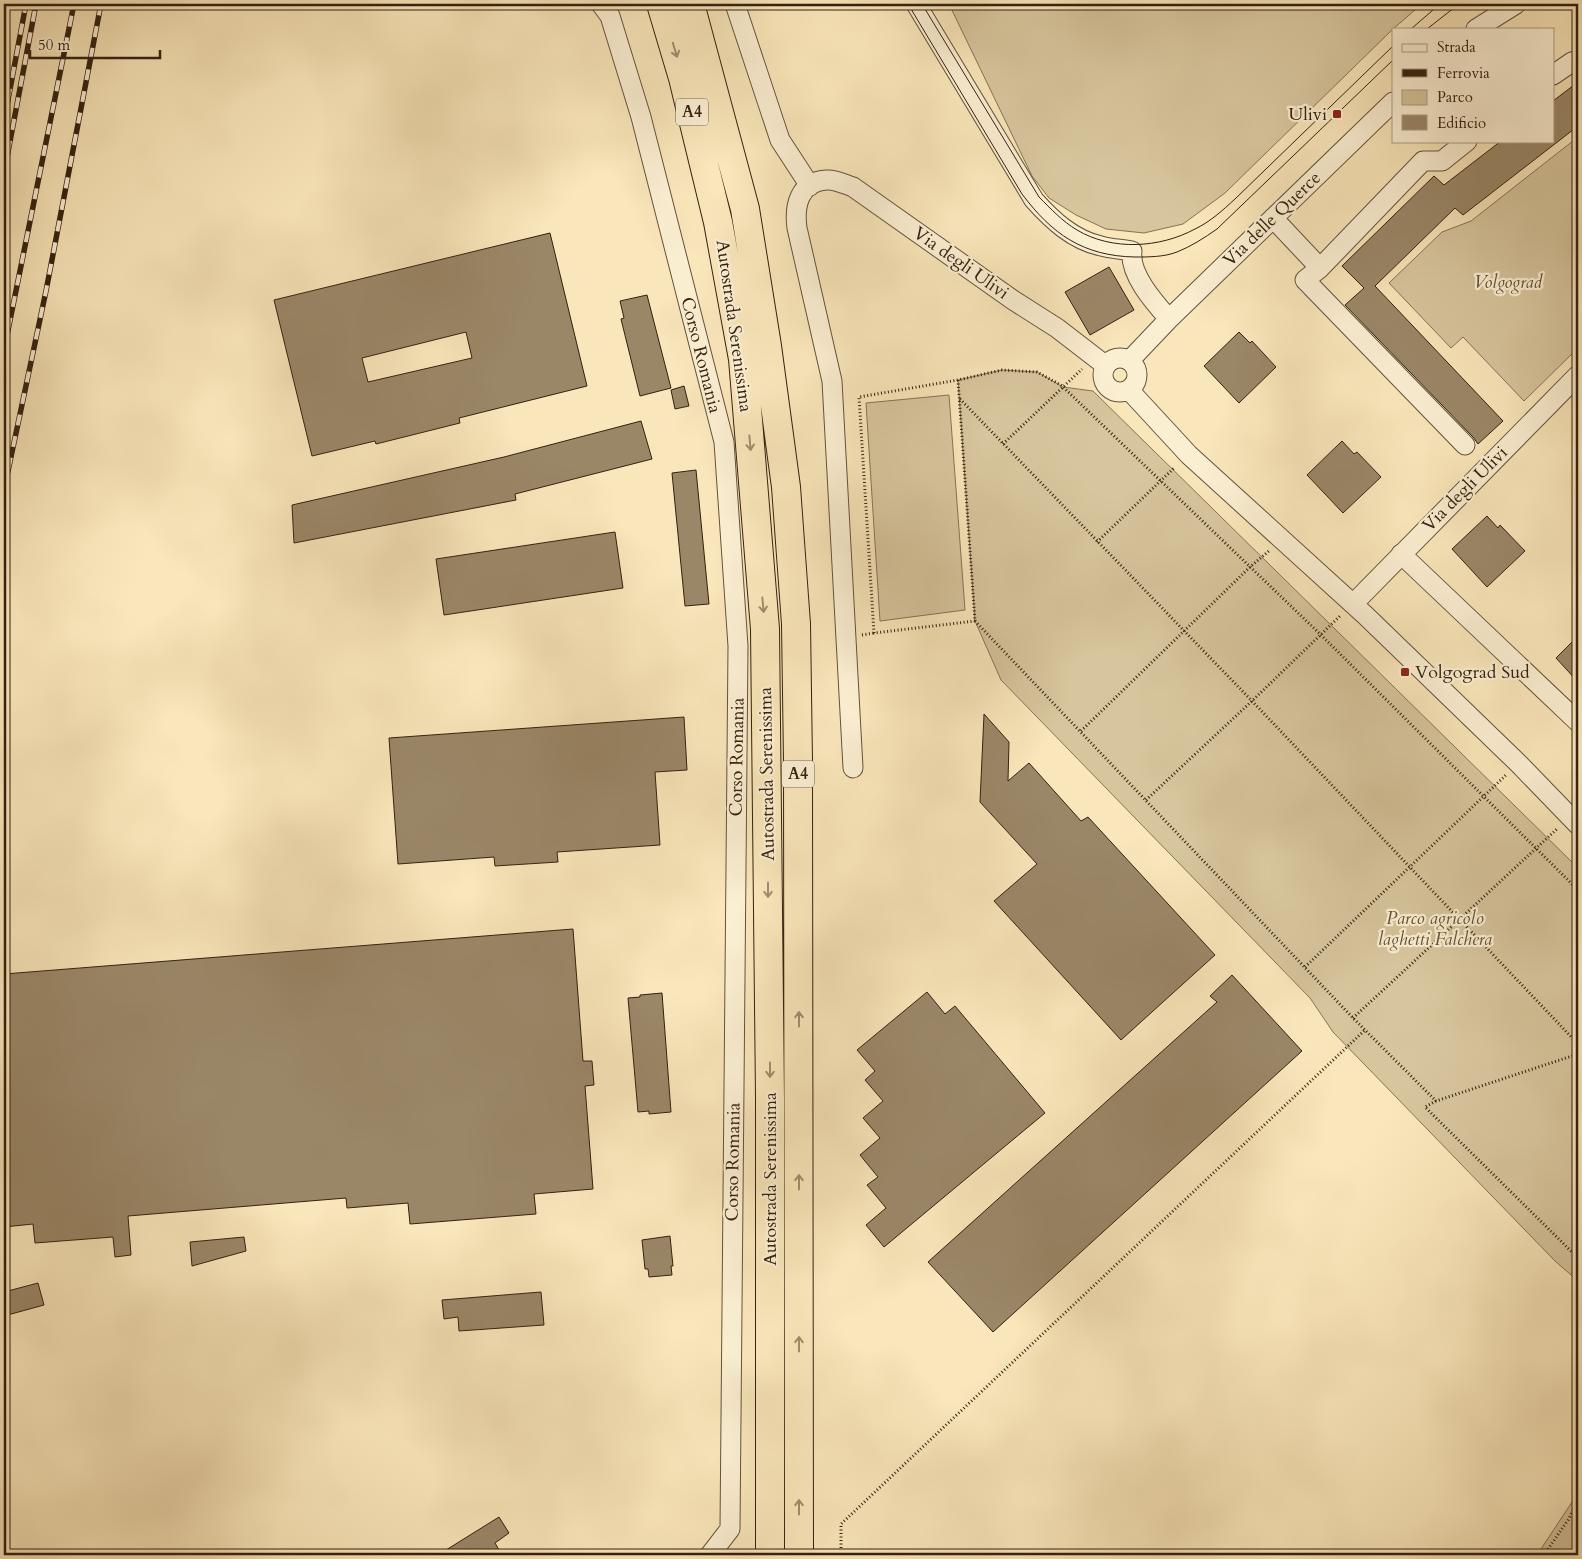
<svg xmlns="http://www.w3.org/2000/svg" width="1582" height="1559" font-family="Cardo,serif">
	<rect width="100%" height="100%" fill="#f9e6ba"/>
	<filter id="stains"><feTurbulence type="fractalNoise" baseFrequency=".004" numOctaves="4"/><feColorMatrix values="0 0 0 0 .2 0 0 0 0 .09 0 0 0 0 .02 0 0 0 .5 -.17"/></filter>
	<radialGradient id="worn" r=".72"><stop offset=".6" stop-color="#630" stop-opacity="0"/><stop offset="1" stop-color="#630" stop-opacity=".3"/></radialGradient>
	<path fill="#d7c59d" stroke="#857356" d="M949 4H1422L1393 29 1225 193 1183 224 1144 233 1106 229 1076 215 1049 198 1032 176Z
		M1578 137V348L1524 401 1463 337 1451 348 1389 283 1442 232 1471 221Z
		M1002 370 1037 372 1063 387 1093 391 1578 868V1281L1555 1261 1333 1032 1310 998 1001 680 975 621 958 380Z
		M949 395 965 610 880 621 866 403Z
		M1578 1493V1555H1537Z"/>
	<path fill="#9a8768" stroke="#332110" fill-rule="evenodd" d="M1578 82V126L1463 215 1455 208 1375 286 1503 421 1478 444 1473 437 1345 305 1364 288 1342 266 1434 176 1444 185 1501 141H1553V101Z
		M550 233 587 386 459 418 460 423 376 444 375 441 312 456 274 300ZM466 332 472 358 368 382 362 358Z
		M1109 267 1134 310 1090 335 1065 292Z
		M647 295 671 388 640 396 621 319 624 318 620 301Z
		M1239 332 1250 343 1252 341 1276 367 1239 403 1204 366Z
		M684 386 689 406 675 409 671 390Z
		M641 421 652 459 515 494 516 500 294 543 292 505 504 457Z
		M1342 441 1354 454 1357 452 1381 477 1343 513 1307 475Z
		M696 470 709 604 685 606 672 473Z
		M1487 516 1498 528 1500 525 1525 551 1487 587 1452 549Z
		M615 532 623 588 444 615 436 559Z
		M1578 636V682L1556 658Z
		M984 714 1009 742 1008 781 1029 763 1081 821 1088 817 1215 955 1121 1040 994 901 1037 864 980 802Z
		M684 717 687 770 655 772 660 845 557 852 558 862 495 866 494 857 398 864 389 738Z
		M573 929 583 1061H592L594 1085 585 1086 593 1189 534 1194 536 1214 410 1224 408 1203 347 1208 346 1198 128 1216 131 1255 115 1257 113 1237 35 1243 33 1224 4 1227V974Z
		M1232 975 1302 1051 993 1332 928 1262 1217 1002 1210 996Z
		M927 992 945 1014 955 1006 1045 1113 884 1247 866 1225 886 1208 867 1185 878 1177 860 1155 880 1138 863 1118 883 1101 865 1080 875 1071 857 1050Z
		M662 993 671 1112 649 1114V1111L638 1112 628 998 640 997V995Z
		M670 1236 673 1266H671L672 1275 649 1277 648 1269H645L642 1240Z
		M244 1237 246 1251 192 1266 190 1242Z
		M38 1283 44 1305 4 1316V1292Z
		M541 1292 544 1325 459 1331 458 1317 444 1319 442 1300Z
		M499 1517 509 1533 495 1543 502 1555H438Z"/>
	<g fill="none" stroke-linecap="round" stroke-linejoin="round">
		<defs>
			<path id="minor" d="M601 4 610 16 641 117 724 442 738 646 730 1529 710 1555
				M735 4 780 140 810 186
				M916 4 1034 200C1052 220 1073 240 1101 246 1111 249 1121 249 1132 251 1129 274 1154 302 1169 319
				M1476 29 1516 4
				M1553 75 1572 62 1578 60
				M1273 218 1320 268 1305 280 1465 445
				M1320 268 1423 161H1442L1467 141
				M1103 375a17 17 0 1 1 34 0a17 17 0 1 1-34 0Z
				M1130 360 1169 319 1393 102
				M1129 390 1189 455 1365 615 1518 763 1578 825
				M1401 554 1578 722
				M1353 604 1578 375
				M853 768 832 381 797 228C794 206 799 182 826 180 835 179 844 184 853 187L1013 300 1057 328 1105 365"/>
			<path id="highway" d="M661 4 683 78 718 222 743 359 765 629 770 1098V1555
				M690 4 745 209 767 346 786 487 796 624 798 762 799 1555"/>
		</defs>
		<use href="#minor" stroke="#64523a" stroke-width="21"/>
		<use href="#highway" stroke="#332110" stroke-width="30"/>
		<path stroke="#332110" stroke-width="3" stroke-dasharray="1 2.5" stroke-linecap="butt" d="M958 380 975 621 1353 1018 1436 1101 1578 1054
			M960 399 1252 701 1578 1044
			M1003 444 1082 369
			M1097 542 1175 467
			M975 621 874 633 859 397 958 380 1002 370 1037 372 1061 385 1321 635 1578 890
			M862 635 874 633
			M1081 731 1250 567 1270 550
			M1146 800 1252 701 1340 616
			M1305 967 1507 774
			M1353 1018 1558 828
			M1436 1101 1425 1107 1578 1258
			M841 1555V1524L1365 1030
			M1544 1555 1568 1520 1578 1501"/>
		<use href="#minor" stroke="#fbefd2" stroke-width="19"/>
		<use href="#highway" stroke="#f9e6ba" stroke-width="28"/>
		<path stroke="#332110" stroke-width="1" d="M908 4 1022 194C1052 234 1083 256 1135 257 1149 257 1164 257 1177 252 1192 246 1204 238 1217 229L1393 60
			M922 4 1039 197C1051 209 1062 221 1077 230 1112 251 1160 248 1195 229 1210 222 1223 210 1235 199L1393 46
			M1411 29 1440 4
			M1427 29 1459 4"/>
		<defs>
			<path id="rail" d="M4 121 26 4
				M4 173 36 4
				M4 350 74 4
				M4 490 46 291 101 4"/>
		</defs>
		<use href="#rail" stroke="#332110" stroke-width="5.5"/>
		<use href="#rail" stroke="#fbefd2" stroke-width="4" stroke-dasharray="11" stroke-linecap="butt"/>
	</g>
	<defs><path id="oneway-shaft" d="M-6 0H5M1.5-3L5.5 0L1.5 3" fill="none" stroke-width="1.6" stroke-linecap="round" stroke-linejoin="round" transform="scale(1.25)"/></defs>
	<g stroke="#a08d6e">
		<use href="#oneway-shaft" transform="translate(675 50) rotate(73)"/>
		<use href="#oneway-shaft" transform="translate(750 443) rotate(85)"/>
		<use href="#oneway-shaft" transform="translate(763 605) rotate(85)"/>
		<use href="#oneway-shaft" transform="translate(768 890) rotate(90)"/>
		<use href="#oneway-shaft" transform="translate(799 1019) rotate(-90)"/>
		<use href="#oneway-shaft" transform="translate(770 1070) rotate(90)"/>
		<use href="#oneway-shaft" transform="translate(799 1182) rotate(-90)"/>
		<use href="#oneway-shaft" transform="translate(799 1344) rotate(-90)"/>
		<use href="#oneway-shaft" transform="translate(799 1507) rotate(-90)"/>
	</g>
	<g fill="#8f2418" stroke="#fbefd2" stroke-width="2">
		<rect x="1332" y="109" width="10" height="10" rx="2.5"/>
		<rect x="1400" y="667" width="10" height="10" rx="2.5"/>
	</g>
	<g text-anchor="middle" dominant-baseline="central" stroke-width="4.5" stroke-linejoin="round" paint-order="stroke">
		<g fill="#fbefd2" stroke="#6f5f4a" stroke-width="1">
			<rect x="676" y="98.5" width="32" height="27" rx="4"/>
			<rect x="782" y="760.5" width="32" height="27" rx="4"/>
		</g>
		<g font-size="16" font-weight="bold" fill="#332110">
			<text x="692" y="112">A4</text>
			<text x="798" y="774">A4</text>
		</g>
		<g font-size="18" fill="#332110" stroke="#fbefd2" text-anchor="end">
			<text x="1327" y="114">Ulivi</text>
			<text x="1415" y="672" text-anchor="start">Volgograd Sud</text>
		</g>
		<g font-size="18" fill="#332110" stroke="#fbefd2">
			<text transform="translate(1272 219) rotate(-44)">Via delle Querce</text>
			<text transform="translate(961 263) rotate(35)">Via degli Ulivi</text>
			<text transform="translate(734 326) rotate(82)">Autostrada Serenissima</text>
			<text transform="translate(701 355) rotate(76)">Corso Romania</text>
			<text transform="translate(1465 489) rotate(-45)">Via degli Ulivi</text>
			<text transform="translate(737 757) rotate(-89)">Corso Romania</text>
			<text transform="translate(767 774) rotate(-91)">Autostrada Serenissima</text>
			<text transform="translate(733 1162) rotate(-89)">Corso Romania</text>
			<text transform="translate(770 1179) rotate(-90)">Autostrada Serenissima</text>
		</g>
		<g font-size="18" font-style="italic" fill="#64523a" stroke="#fbefd2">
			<text x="1508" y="282">Volgograd</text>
			<text x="1435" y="918">Parco agricolo<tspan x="1435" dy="21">laghetti Falchera</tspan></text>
		</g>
	</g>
	<rect width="1582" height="1559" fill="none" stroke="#f9e6ba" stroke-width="20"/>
	<rect x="5" y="5" width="1572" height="1549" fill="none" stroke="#332110" stroke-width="2.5"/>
	<rect x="10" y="10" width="1562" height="1539" fill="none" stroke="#332110"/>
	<rect x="1392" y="28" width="162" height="115" fill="#fbefd2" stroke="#ab9d84"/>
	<rect x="1402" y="44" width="25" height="8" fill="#fbefd2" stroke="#ab9d84"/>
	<text x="1437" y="52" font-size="15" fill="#332110">Strada</text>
	<rect x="1402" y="69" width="25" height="8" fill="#332110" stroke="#ab9d84"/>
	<text x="1437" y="78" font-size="15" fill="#332110">Ferrovia</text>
	<rect x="1402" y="90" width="25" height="15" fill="#d7c59d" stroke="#ab9d84"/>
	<text x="1437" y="102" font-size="15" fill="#332110">Parco</text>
	<rect x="1402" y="115" width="25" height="15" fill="#9a8768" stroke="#ab9d84"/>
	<text x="1437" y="128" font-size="15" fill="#332110">Edificio</text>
	<path d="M30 50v8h130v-8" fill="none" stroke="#332110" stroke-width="2.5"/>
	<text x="38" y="50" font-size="15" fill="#332110" stroke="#fbefd2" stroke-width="4" paint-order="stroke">50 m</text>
	<rect width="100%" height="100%" filter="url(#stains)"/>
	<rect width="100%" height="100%" fill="url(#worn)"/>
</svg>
